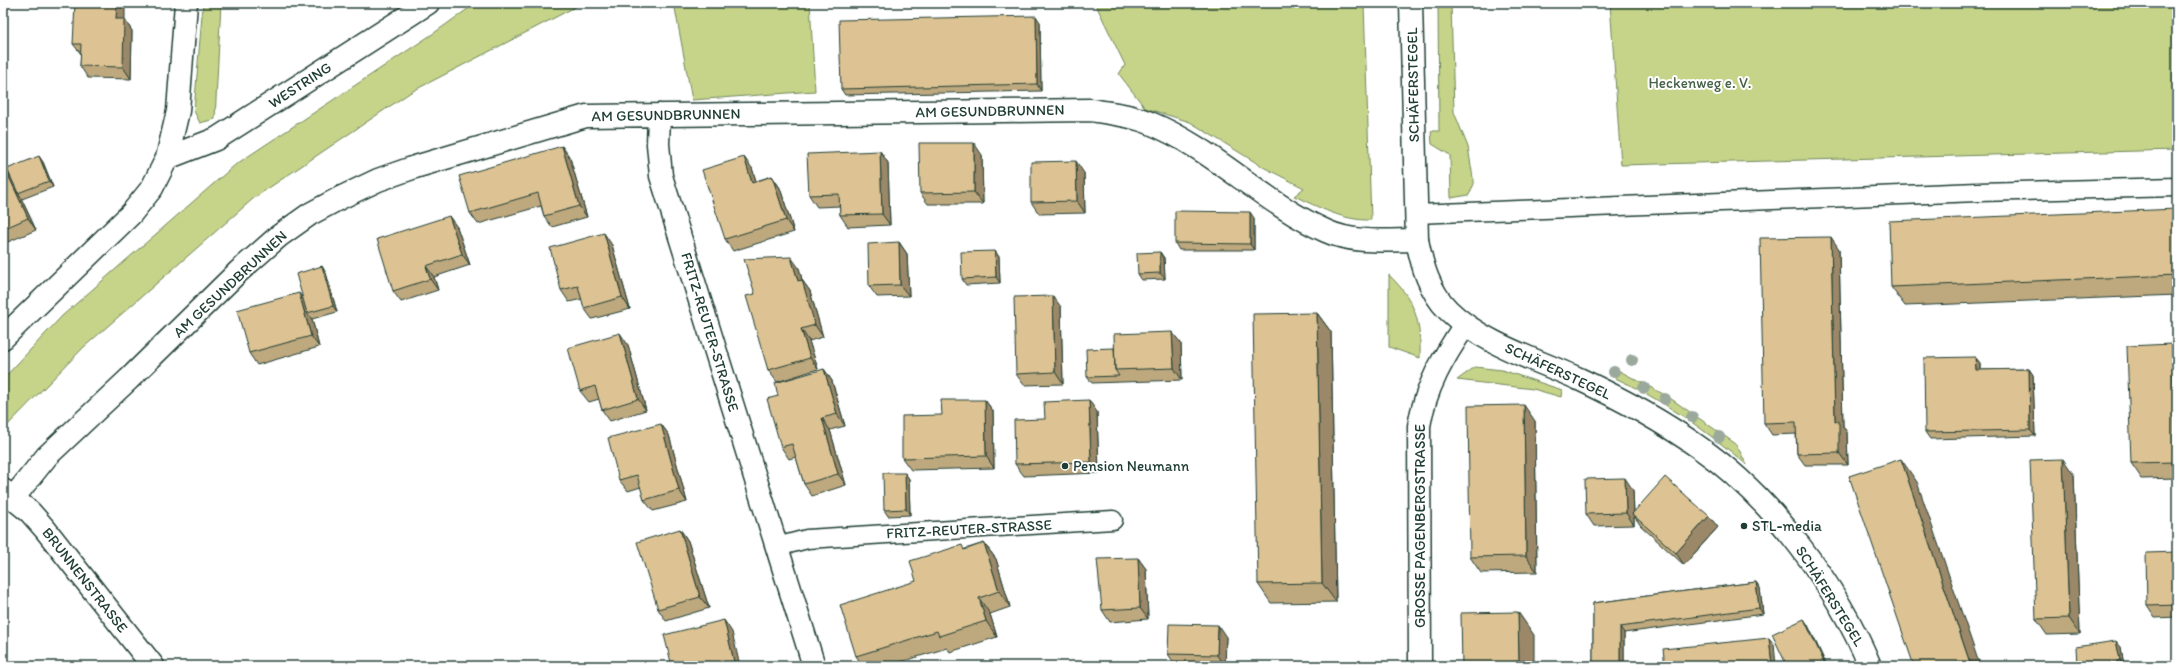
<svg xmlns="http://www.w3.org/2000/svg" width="2180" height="669" font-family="Itim,sans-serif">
	<rect width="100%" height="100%" fill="#fff"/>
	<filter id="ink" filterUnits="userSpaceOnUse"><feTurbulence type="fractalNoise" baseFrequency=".025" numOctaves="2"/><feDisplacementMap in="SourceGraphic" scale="8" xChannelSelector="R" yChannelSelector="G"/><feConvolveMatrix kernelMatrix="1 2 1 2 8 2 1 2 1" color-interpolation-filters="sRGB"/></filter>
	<g filter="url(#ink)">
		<path fill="#c5d488" stroke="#72885e" d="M203 3H221L215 119 200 123 194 111Z
			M476 3H583L411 92 254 198 84 347 3 430V379L62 316 235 165 434 33Z
			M674 3H810L815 91 692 100Z
			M1095 3H1364L1371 220C1343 221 1319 207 1294 196L1304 188 1263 167 1190 122 1145 108 1119 74 1125 65Z
			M1438 3H1451L1454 112 1468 147 1474 184 1469 195 1451 198 1450 155 1432 144 1431 131H1439Z
			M1610 3H2177V150L1621 165Z
			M1389 275C1416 301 1421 322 1420 358L1389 347Z
			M1475 367 1502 370 1562 390 1561 397 1533 389 1457 380Z
			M1612 367 1667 396 1736 444 1747 465C1706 430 1660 398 1611 376L1609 373Z"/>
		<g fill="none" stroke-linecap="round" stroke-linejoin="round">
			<defs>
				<path id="lane" d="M1415 214 1978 192 2177 187
					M777 547 807 539 1113 520"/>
				<path id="street" d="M659 115 658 144 661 176 814 666
					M167 158 216 139 428 3
					M3 338 131 214 152 188 167 158 178 111 186 3
					M3 490 30 512 45 529 153 666
					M14 497 47 456 129 379 238 272 279 236 310 214 340 198 378 180 415 167 586 116 1090 110C1110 113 1131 115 1150 123 1214 149 1263 203 1326 231 1354 244 1387 240 1417 240
					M1420 666 1419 426C1425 388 1444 356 1465 325"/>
				<path id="secondary" d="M1411 3 1417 240C1422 265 1429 291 1448 310 1481 343 1537 360 1579 379 1622 399 1662 421 1700 448 1772 498 1837 586 1870 666"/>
			</defs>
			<use href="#lane" stroke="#1f3d34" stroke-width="21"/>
			<use href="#street" stroke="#1f3d34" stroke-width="25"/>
			<use href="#secondary" stroke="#1f3d34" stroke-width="25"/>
			<use href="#lane" stroke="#fff" stroke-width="18"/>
			<use href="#street" stroke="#fff" stroke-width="22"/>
			<use href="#secondary" stroke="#fff" stroke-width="22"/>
		</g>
		<g fill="#9aa99b">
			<circle cx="1632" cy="360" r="6"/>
			<circle cx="1614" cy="372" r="6"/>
			<circle cx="1644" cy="388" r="6"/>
			<circle cx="1665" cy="399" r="6"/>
			<circle cx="1692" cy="417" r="6"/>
			<circle cx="1719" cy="437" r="6"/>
		</g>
		<path fill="#bea87e" stroke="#1f3d34" d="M125 20 132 31 131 79 88 78 80 66 81 54 73 44Z
			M1040 22 1041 91 845 95 841 89Z
			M562 146 570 158 587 217 552 227 544 216 541 206 478 224 470 213Z
			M880 151 888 163 890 225 848 227 840 215V206L817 207 809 195Z
			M982 155 983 204H928L920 193Z
			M43 162 53 187 22 199 21 198 36 230 3 244V164L7 169Z
			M752 168 756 181 772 176 780 188 794 232 733 251 725 239Z
			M1084 173 1085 213 1039 214 1031 202Z
			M2177 209V295L1905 306 1891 287Z
			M1254 218V250H1179L1175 243Z
			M457 227 470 265 434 277 438 290 401 302 393 291Z
			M899 242 907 254 909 296 877 297 869 286Z
			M612 245 630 309 592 319 584 308 582 299 569 302 561 290Z
			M1839 249 1843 427 1847 432 1848 465H1805L1797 454 1796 434 1772 435 1764 423Z
			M995 251 999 257 1000 283 966 285 962 279Z
			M1160 252 1164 258 1165 279 1142 280 1138 274Z
			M799 268 802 280 810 291 823 337 809 341 818 369 777 382 768 370 755 294Z
			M326 273 337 312 312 319 319 347 257 365 249 353Z
			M1061 307 1063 384 1024 385 1016 374Z
			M1317 313 1331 332 1336 602 1271 603 1258 584Z
			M1181 343 1182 380 1092 383 1087 377Z
			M628 345 646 410 610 421 602 410 599 399 589 402 580 391Z
			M2177 352V478L2142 479 2131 463Z
			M1975 357 1980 363V370L2029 369 2033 375 2035 436 1930 439 1925 432Z
			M824 369 832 381 845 426 830 430 846 485 812 496 804 484 796 457 789 459 781 447 778 396Z
			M985 400 993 411 994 468 911 470 902 458 942 415Z
			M1097 412 1099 473 1024 476 1015 464 1045 419Z
			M1535 421 1537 572 1481 573 1470 557Z
			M661 424 669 435 687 502 653 511 644 500 641 487 628 491 619 480Z
			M905 473 909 479 910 515 888 516 884 510Z
			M2074 475 2080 634 2047 635 2036 619Z
			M1633 490 1634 513 1718 527 1684 565 1641 526 1634 516V525L1594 526 1586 514Z
			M680 529 688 541 709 608 666 621 658 609Z
			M984 543 996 559 1010 607 990 614 997 637 950 652 947 648 887 666H863L856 656 916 581 965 549Z
			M2177 552V617L2155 618 2147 606Z
			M1138 558 1146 569 1148 619 1110 622 1102 610Z
			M1756 582 1760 588 1763 614 1624 633V666H1593V603Z
			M1226 637 1225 666H1176L1168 654Z
			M2121 647 2124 666H2077Z"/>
		<path fill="#9b8867" stroke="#1f3d34" d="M117 3H125V20L132 31 131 79 123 67 116 19Z
			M1036 16 1040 22 1041 91 1037 84Z
			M974 143 982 155 983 204 974 192Z
			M562 146 570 158 587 217 579 206Z
			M880 151 888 163 890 225 882 214Z
			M39 156 43 162 53 187 49 181Z
			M744 157 752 168 760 194 752 183Z
			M1076 161 1084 173 1085 213 1077 201Z
			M3 164 11 175 18 193 21 198 36 230 28 218Z
			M772 176 780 188 794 232 786 220Z
			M1250 212 1254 218V250L1250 244Z
			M449 216 457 227 470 265 462 254Z
			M604 233 612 245 630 309 622 297Z
			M1831 237 1839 249 1843 427 1847 432 1848 465 1839 453 1835 421Z
			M899 242 907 254 909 296 900 285Z
			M995 251 999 257 1000 283 996 277Z
			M1160 252 1164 258 1165 279 1160 273Z
			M791 257 799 268 802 280 810 291 823 337 815 325 798 281Z
			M322 266 326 273 337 312 333 306Z
			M426 266 434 277 438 290 430 279Z
			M299 293 307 304V313L312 319 319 347 311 336Z
			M1053 296 1061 307 1063 384 1055 372Z
			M1317 313 1331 332 1336 602 1322 583Z
			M801 329 809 341 818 369 810 358Z
			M1172 332 1181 343 1182 380 1174 368Z
			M620 333 628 345 646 410 638 399Z
			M2172 344 2177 352V463L2176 462Z
			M1975 357 1980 363V376L1976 370Z
			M824 369 832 381 845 426 837 414Z
			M2029 369 2033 375 2035 436 2030 430Z
			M985 400 993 411 994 468 986 456Z
			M1089 400 1097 412 1099 473 1091 462Z
			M1524 405 1535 421 1537 572 1526 556Z
			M822 418 830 430 846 485 838 474Z
			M661 424 669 435 687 502 679 490Z
			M1901 459 1917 482 1980 666H1971Z
			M2063 459 2074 475 2080 634 2069 618Z
			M905 473 909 479 910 515 906 509Z
			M1625 478 1633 490 1634 516 1632 514 1634 516V525L1626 513Z
			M1709 516 1718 527 1684 565 1676 553Z
			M680 529 688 541 709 608 700 597Z
			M984 543 996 559 1010 607 999 591Z
			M1138 558 1146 569 1148 619 1140 608Z
			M1756 582 1760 588 1763 614 1759 608Z
			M979 598 990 614 997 637 986 621Z
			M1518 612 1534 635V666H1519Z
			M1804 619 1808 625 1827 666H1826Z
			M724 620 732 632 740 666H735Z
			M1218 625 1226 637 1225 666H1224L1217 655Z
			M1620 627 1624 633V666H1620Z
			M1769 638 1774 644 1776 666H1772Z
			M2116 641 2121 647 2124 666 2120 660Z"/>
		<path fill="#ddc393" stroke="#1f3d34" d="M75 3H117L116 19H124L123 67 80 66 81 44H73Z
			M1036 16 1037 84 841 89 839 20Z
			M919 143H974V192L920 193Z
			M562 146 579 206 544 216 538 193 470 213 459 176Z
			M880 151 882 214 840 215 839 194 809 195 807 154Z
			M39 156 49 181 18 193 7 169Z
			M744 157 752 183 772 176 786 220 725 239 702 170Z
			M1076 161 1077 201 1031 202V162Z
			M3 164 28 218 3 229Z
			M2177 209V275L1891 287 1889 221Z
			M1175 211 1250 212V244L1175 243Z
			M449 216 462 254 426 266 430 279 393 291 377 239Z
			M604 233 622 297 584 308 578 286 561 290 550 248Z
			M1831 237 1835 421H1839V453L1797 454 1796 422 1764 423 1760 238Z
			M899 242 900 285 869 286 868 244Z
			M995 251 996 277 962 279 961 252Z
			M1160 252V273L1138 274 1137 253Z
			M791 257 798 281 802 280 815 325 801 329 810 358 768 370 746 296 755 294 744 259Z
			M322 266 333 306 307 313 296 274Z
			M299 293 311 336 249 353 237 310Z
			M1053 296 1055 372 1016 374 1014 297Z
			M1317 313 1322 583 1258 584 1253 314Z
			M1172 332 1174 368 1115 370 1114 334Z
			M620 333 638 399 602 410 595 386 580 391 568 348Z
			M2172 344 2176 462 2131 463 2127 346Z
			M1114 348 1115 370 1119 376 1087 377 1086 349Z
			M1975 357 1976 370 2029 369 2030 430 1925 432 1924 358Z
			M824 369 837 414 822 418 838 474 804 484 792 444 781 447 767 399 778 396 775 383Z
			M941 400H985L986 456 902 458V416L942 415Z
			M1089 400 1091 462 1015 464 1014 420 1045 419 1044 402Z
			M1524 405 1526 556 1470 557 1468 406Z
			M661 424 679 490 644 500 637 475 619 480 608 438Z
			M1901 459 1971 666H1914L1849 476Z
			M2063 459 2069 618 2036 619 2030 460Z
			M883 473H905L906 509 884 510Z
			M1665 477 1709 516 1676 553 1632 514Z
			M1625 478 1626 513 1586 514 1585 479Z
			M680 529 700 597 658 609 637 542Z
			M984 543 999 591 979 598 986 621 939 636 937 631 856 656 840 605 916 581 910 561 962 545 964 550Z
			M2177 552V605L2147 606 2146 553Z
			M1138 558 1140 608 1102 610 1097 559Z
			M1756 582 1759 608 1620 627V666H1593V603Z
			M1518 612 1519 666H1462L1461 613Z
			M1804 619 1826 666H1787L1772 634Z
			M724 620 735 666H672L664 635Z
			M1169 624 1218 625 1217 655 1168 654Z
			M1769 638 1772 666H1665L1663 649Z
			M2116 641 2120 660 2105 666H2077L2076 647Z"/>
	</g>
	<g fill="#1f3d34" stroke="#fff" stroke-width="1.5">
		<circle cx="1065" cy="466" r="4"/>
		<circle cx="1744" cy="526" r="4"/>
	</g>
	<g text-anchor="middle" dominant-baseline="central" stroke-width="4" stroke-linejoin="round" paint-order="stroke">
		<g font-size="15" fill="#486349" stroke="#fff">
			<text x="1700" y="83">Heckenweg e. V.</text>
		</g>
		<g font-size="15" fill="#1f3d34" stroke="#fff">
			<text transform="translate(300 85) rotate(-33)">WESTRING</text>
			<text transform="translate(1413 85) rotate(-91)">SCHÄFERSTEGEL</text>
			<text transform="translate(990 111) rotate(-1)">AM GESUNDBRUNNEN</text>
			<text transform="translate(666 115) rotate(-1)">AM GESUNDBRUNNEN</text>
			<text transform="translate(230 284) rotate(-43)">AM GESUNDBRUNNEN</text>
			<text transform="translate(710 332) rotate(73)">FRITZ-REUTER-STRASSE</text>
			<text transform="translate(1558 371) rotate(25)">SCHÄFERSTEGEL</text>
			<text transform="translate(1420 526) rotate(-90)">GROSSE PAGENBERGSTRASSE</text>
			<text transform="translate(969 529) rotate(-3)">FRITZ-REUTER-STRASSE</text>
			<text transform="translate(85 580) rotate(52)">BRUNNENSTRASSE</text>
			<text transform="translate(1830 596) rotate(58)">SCHÄFERSTEGEL</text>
		</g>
		<g font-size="15" fill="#1f3d34" stroke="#fff" text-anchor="start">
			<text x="1073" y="466">Pension Neumann</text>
			<text x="1752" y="526">STL-media</text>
		</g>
	</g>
	<rect width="2180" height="669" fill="none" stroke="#fff" stroke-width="16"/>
	<rect x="8" y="8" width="2164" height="653" fill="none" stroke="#1f3d34" stroke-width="1.5" filter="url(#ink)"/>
</svg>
